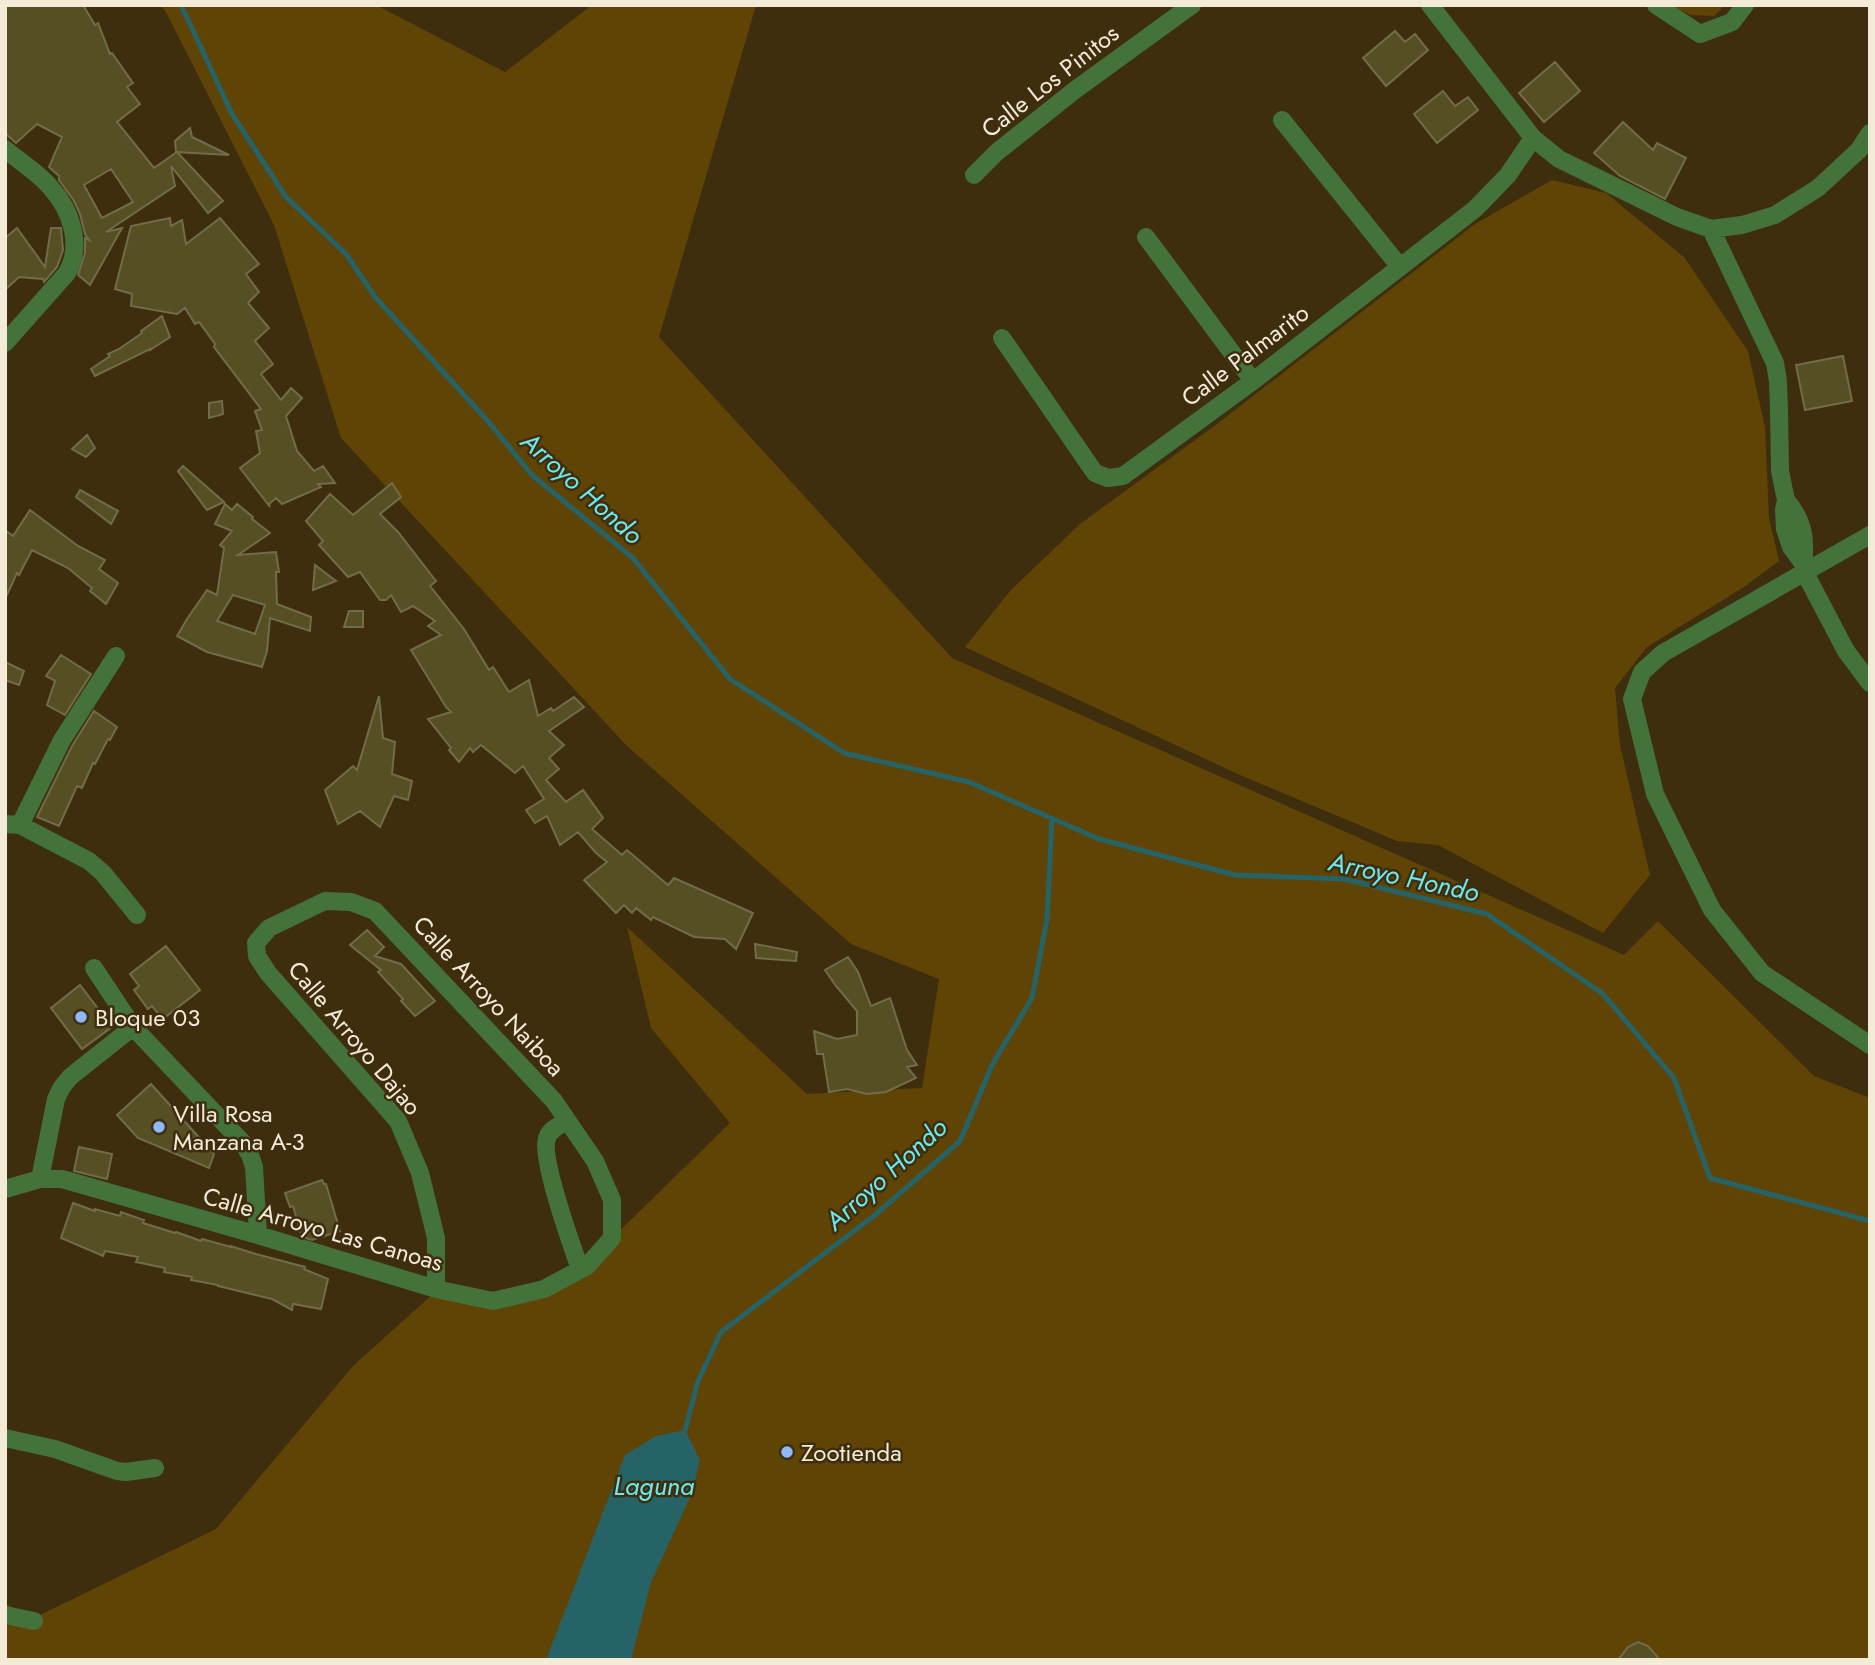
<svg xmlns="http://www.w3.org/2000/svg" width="1875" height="1665" font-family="Jost,sans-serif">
	<rect width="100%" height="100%" fill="#3e2e0e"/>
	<path fill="#604406" d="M161 5H376L505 72 592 5H756L659 337 952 658 1624 955 1658 921 1814 1076 1870 1098V1660H5V1604L36 1617 216 1529 354 1365 433 1294 560 1289 730 1123 651 1028 627 927 807 1094 922 1088 939 979 851 944 627 746 341 438 274 225 168 16Z
		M1669 5H1725L1714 16 1691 15Z
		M1552 180 1606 193 1684 257 1748 351 1765 427 1769 518 1779 561 1744 587 1647 647 1615 688 1620 745 1650 875 1603 933 1438 845 1397 841 1240 775 965 647 1010 591 1080 524 1217 424 1475 224Z"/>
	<path fill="#266367" d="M685 1430 700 1460 692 1493 651 1582 631 1660H546L625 1455 656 1436Z"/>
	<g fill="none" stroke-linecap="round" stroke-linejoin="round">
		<path stroke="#266367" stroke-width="5" d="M181 5 232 114 286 197 346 254 375 297 487 420 532 475 633 558 730 679 844 753 969 782 1099 839 1235 875 1344 879 1487 914 1603 994 1674 1078 1710 1178 1870 1221
			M685 1430 698 1381 721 1332 875 1215 960 1141 993 1063 1032 998 1047 919 1052 819"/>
	</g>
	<path fill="#564f24" stroke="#716c49" stroke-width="2" fill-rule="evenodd" d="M5 5H83L95 25 98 23 110 54 112 53 133 83 127 87 140 104 117 122 154 168 177 152 223 201 208 213 171 166 175 186 106 232 122 228 90 285 78 275 85 253V238L89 240 85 234 80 214 74 201 59 180V176L49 167 62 137 37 124 16 143 5 133ZM111 169 133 202 102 218 84 185Z
		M1395 31 1405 42 1415 34 1428 50 1386 86 1363 58Z
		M1555 62 1580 91 1544 122 1519 93Z
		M1443 91 1455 106 1468 97 1478 110 1437 143 1414 114Z
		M1623 122 1653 150 1657 143 1686 158 1665 199 1620 176 1594 153Z
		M190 128 192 137 229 155 176 152 175 141Z
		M170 218 171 226 182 220 186 244 220 218 259 264 246 274 259 292 248 303 269 328 255 341 273 364 261 374 281 400 291 388 302 398 286 416 297 451 314 471 323 466 335 483 318 484 321 487 282 504 276 498 269 504 270 507 240 468 260 453 256 431 262 430 255 411 261 409 214 347 215 344 199 322 195 324 185 308 177 314 131 306 132 294 115 289 131 226Z
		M17 228 45 267 51 228H61L63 250 57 267 44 282 43 279 19 277 5 290V238Z
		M162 316 170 337 150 350V349L95 376 91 369 110 356 108 354 119 349 142 333 141 331Z
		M1843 356 1852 401 1805 410 1796 365Z
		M222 401 223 414 209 418V403Z
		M87 435 95 448 86 457 72 449Z
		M183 466 224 502 207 510 178 471Z
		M392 483 401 497 380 514 398 532 436 581 430 586 464 629 489 670 493 667 509 692 529 680 538 716 551 708 553 711 574 697 584 707 549 731 564 745 549 758 559 769 546 780 566 802 583 790 603 818 592 829 622 855 627 850 668 885 674 878 753 913 736 949 725 939 694 937 653 917 651 920 636 908 632 913 624 905 616 913 584 880 607 862 596 853 578 832 560 845 547 816 535 823 526 810 544 799 523 766 515 773 481 745 473 752 470 748 459 762 449 750 451 748 428 719 451 712 446 707 411 650 441 635 428 626 435 621 413 606 401 612 391 595 386 600H380L360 572 348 577 319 545 323 541 306 521 330 494 353 515Z
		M80 490 118 511 111 524 76 497Z
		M225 504 232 510 237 504 253 517 252 519 270 533 238 555 276 552 279 572H276L277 604 311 617 310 631 270 618 267 651 262 667 207 652 177 636 187 619 207 590 217 595 224 548 220 545 232 531 215 524ZM233 595 265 605 255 634 217 621Z
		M30 510 78 546 105 560 99 569 118 583 106 604 90 591 92 588 68 568 32 550 19 575 17 573 5 599V530L13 536Z
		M315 565 336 581 313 590Z
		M349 611H363V627H344Z
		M61 655 91 674 65 715 47 705 55 681 46 676Z
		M5 662 24 671 19 685 5 680Z
		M379 696 383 738 395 742 392 774 412 781 408 800 394 796 380 827 360 811 338 824 325 790 353 766 357 770Z
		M94 711 117 727 110 740 108 739 95 764 93 763 82 788 77 786 59 826 37 817 72 746Z
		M367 930 384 947 375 956 401 964 435 1001 415 1016 401 1001 403 999 378 972 381 970 350 945Z
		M755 944 797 952 796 961 756 958Z
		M166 946 200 990 163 1019 152 1006 148 1009 134 990 139 986 130 974Z
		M848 957 858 972 871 1006 890 998 907 1050 917 1065 907 1067 916 1078 886 1092 867 1094 847 1089 829 1092 823 1054H817L814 1031 837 1039 857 1035V1011L836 986 825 970Z
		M80 985 112 1027 82 1049 51 1008Z
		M151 1084 214 1154 209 1168 138 1138 117 1115Z
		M79 1147 112 1154 107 1179 74 1171Z
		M322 1180 324 1184H326L340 1231 312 1240 302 1237 293 1206 290 1207 285 1193Z
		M73 1203 95 1211V1209L120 1216 121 1212 144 1220 143 1223 175 1233 176 1232 201 1241 202 1239 231 1247V1246L256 1254 305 1267 304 1269 328 1279 321 1309 293 1304 292 1310 272 1299 218 1286V1285L191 1280 192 1277 164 1272 165 1268 136 1262 138 1257 105 1251 103 1256 61 1238Z
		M1638 1642 1648 1646 1660 1660H1618L1628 1647Z"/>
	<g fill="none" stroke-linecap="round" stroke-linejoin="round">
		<path stroke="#43723b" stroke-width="18" d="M1430 5 1533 138 1559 159 1677 217 1711 229 1742 225 1775 215 1818 188 1859 150 1870 133
			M1656 5 1700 34 1732 22 1745 5
			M1282 120 1400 267
			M5 149C20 162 39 173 51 188 71 210 83 245 67 273L5 343
			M974 175 997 152 1075 90 1192 5
			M1711 229 1775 363 1778 381 1779 410 1780 471 1786 500 1784 510 1785 529 1791 547 1802 562
			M1146 237 1253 381
			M1002 338 1095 473 1108 478 1123 476 1253 381 1475 209 1508 175 1533 138
			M1786 500C1797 513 1804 527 1804 544 1805 554 1802 562 1805 573L1846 651 1870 683
			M1870 535 1663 653 1642 672 1632 699 1655 794 1712 910 1762 973 1870 1045
			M5 824 20 825 89 861 103 873 137 915
			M20 825 62 740 116 656
			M94 968 133 1027
			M567 1121C560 1125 550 1129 547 1138 540 1157 572 1246 580 1269
			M40 1179 56 1099 62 1087 70 1077 133 1027 243 1143 250 1155 254 1167 258 1235
			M5 1189 40 1179H62L258 1235 436 1289 493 1301 544 1289 587 1266 612 1238V1200L595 1161 554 1101 375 911 351 902 325 901 269 928 256 943 257 956 268 973 398 1121 420 1173 436 1238V1289
			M5 1438 55 1449 117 1471 126 1472 155 1468
			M5 1615 34 1621"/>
	</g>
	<g fill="#90b8fd" stroke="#3e2e0e" stroke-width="2.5">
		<circle cx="81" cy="1017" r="7"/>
		<circle cx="159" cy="1127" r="7"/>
		<circle cx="787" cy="1452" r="7"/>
	</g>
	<g text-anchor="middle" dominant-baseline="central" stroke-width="5" stroke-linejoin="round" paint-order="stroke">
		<g font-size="24" fill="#f4ead8" stroke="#3e2e0e">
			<text transform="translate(1050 81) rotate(-38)">Calle Los Pinitos</text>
			<text transform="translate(1245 355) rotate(-37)">Calle Palmarito</text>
			<text transform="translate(489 996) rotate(47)">Calle Arroyo Naiboa</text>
			<text transform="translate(355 1038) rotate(50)">Calle Arroyo Dajao</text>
			<text transform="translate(323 1229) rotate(16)">Calle Arroyo Las Canoas</text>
		</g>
		<g font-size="24" fill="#f4ead8" stroke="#3e2e0e" text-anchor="start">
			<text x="95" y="1017">Bloque 03</text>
			<text x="173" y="1113">Villa Rosa<tspan x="173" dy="28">Manzana A-3</tspan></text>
			<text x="801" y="1452">Zootienda</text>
		</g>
		<g font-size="26" font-style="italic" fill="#6ceaf2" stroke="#3e2e0e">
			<text transform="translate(582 488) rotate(42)">Arroyo Hondo</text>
			<text transform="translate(1404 877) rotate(12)">Arroyo Hondo</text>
			<text transform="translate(886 1174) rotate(-42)">Arroyo Hondo</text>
			<text x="654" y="1486">Laguna</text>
		</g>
	</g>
	<rect width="1875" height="1665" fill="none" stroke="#f4ead8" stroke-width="14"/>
</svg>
